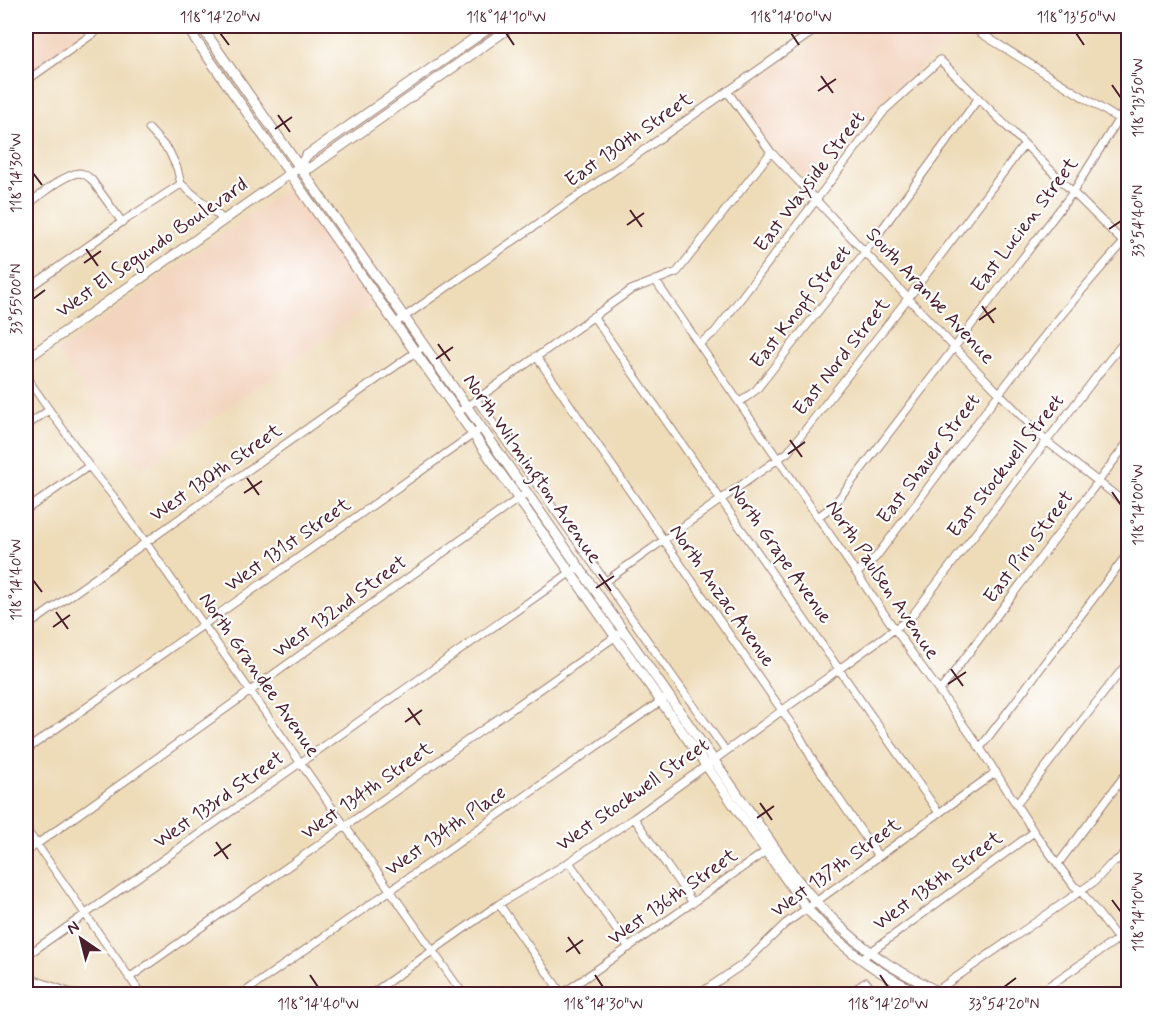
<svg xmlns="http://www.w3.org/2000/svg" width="1154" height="1020" font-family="Mynerve,sans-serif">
	<rect width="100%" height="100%" fill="#fff"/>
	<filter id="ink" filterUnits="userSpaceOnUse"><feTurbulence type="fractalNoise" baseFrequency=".0167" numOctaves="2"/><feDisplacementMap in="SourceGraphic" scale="12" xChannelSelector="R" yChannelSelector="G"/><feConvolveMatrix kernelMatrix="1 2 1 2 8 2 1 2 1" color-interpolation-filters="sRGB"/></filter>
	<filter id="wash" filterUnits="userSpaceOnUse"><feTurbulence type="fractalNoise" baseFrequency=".008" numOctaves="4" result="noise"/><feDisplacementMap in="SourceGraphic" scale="24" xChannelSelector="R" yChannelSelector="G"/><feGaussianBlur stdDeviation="1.35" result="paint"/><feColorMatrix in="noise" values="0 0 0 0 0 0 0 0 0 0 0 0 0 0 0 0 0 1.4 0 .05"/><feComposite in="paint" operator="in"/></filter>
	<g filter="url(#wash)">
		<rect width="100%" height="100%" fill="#eedcb9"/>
		<path fill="#f3d4bf" d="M26 26H95L26 75Z
			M836 26H967L878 104 814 187 767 140 737 95Z
			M289 187 296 190 373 305 140 470 57 352Z"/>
	</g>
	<g filter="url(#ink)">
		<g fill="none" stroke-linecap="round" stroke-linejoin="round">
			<defs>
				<path id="minor" d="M974 29 1128 125
					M26 81 104 26
					M727 91 771 152 953 346 1046 441 1128 505
					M149 129 169 151 177 168 181 184 224 220
					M26 206C38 197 64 174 79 173 84 173 87 176 91 179L122 222
					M655 280 894 628 980 748 1034 832 1074 886 1080 890 1128 952
					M26 290 122 222 181 184
					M593 316 939 813
					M400 320 821 26
					M699 344 715 332 885 110 940 60 1128 247
					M536 356 799 735 814 762 878 856
					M26 377 89 466 113 496 463 994
					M476 399 725 750
					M740 402 756 390 865 252 978 99
					M463 409 631 290 677 272 771 152
					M26 426 49 410
					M26 510 89 466
					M819 516 834 505 1073 192 1128 104
					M857 573 876 557C956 451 1034 342 1124 242
					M606 581 788 452 912 293 1024 145
					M26 627 424 346
					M939 692 1128 442
					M980 748 1128 553
					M26 750 482 428
					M1016 805 1128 662
					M634 818 693 903
					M26 829 141 994
					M26 852 522 496
					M569 862 629 948
					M1058 864 1128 771
					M499 904 562 994
					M26 956 574 570
					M861 959 1034 832
					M26 977 74 994
					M129 978 619 634
					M242 994 664 699
					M371 994 499 904 569 862 634 818 911 617 1103 368 1128 337
					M562 994 769 849
					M699 994 745 963 785 924 996 772
					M848 994 866 982 875 994
					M932 994 1095 881 1110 865 1128 852
					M1037 994 1128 932"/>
				<path id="major" d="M186 26 807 909C818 920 828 932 840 942 864 963 892 980 920 994
					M201 26 796 878C823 912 851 940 888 964 905 975 924 983 941 994
					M300 167 310 168 512 26
					M300 167 306 156 492 26
					M26 359 295 170"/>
			</defs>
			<use href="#minor" stroke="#9c7e72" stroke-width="9"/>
			<use href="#major" stroke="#9c7e72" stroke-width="11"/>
			<use href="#minor" stroke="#fff" stroke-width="7"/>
			<use href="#major" stroke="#fff" stroke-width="9"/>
		</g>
	</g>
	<path fill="none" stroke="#4a1f2b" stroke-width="2" d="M220 33 229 45M506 33 514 45M791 33 799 45M1076 33 1084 45M821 76 833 93M1112 85 1121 98M818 91 836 79M278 115 290 132M275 129 292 117M33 173 42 185M630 210 642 227M627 225 644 213M1109 229 1121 221M86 249 98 266M84 263 101 251M33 299 45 290M982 306 994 323M979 320 996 308M438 344 450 361M436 359 453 347M790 440 802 457M788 454 805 442M247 478 259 495M1112 492 1121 505M244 493 262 481M599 574 611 591M33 580 42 592M596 588 614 576M56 612 68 629M53 627 70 615M951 669 963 686M948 684 966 672M408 708 420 725M405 722 422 710M760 803 772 820M757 818 774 806M216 842 228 859M214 856 231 844M1112 900 1121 912M568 937 580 954M566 952 583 940M310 975 318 987M595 975 603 987M880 975 888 987M1004 987 1016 978"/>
	<g text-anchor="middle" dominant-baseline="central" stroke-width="4.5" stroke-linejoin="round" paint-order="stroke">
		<g font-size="20" fill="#4a1f2b" stroke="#fff">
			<text transform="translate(629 140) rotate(-35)">East 130th Street</text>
			<text transform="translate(810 182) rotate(-53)">East Wayside Street</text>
			<text transform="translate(1025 225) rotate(-53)">East Lucien Street</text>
			<text transform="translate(152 248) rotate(-35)">West El Segundo Boulevard</text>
			<text transform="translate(930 296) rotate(47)">South Aranbe Avenue</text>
			<text transform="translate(801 307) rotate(-52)">East Knopf Street</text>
			<text transform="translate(842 357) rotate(-52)">East Nord Street</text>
			<text transform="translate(929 459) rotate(-53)">East Shauer Street</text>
			<text transform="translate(1006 466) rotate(-52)">East Stockwell Street</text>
			<text transform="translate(532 469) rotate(55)">North Wilmington Avenue</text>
			<text transform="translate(216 473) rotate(-35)">West 130th Street</text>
			<text transform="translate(288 545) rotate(-35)">West 131st Street</text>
			<text transform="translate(1029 547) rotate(-53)">East Piru Street</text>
			<text transform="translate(780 554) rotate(55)">North Grape Avenue</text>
			<text transform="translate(882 580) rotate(56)">North Paulsen Avenue</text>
			<text transform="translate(722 596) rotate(55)">North Anzac Avenue</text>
			<text transform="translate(340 607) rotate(-36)">West 132nd Street</text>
			<text transform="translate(259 675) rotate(55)">North Grandee Avenue</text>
			<text transform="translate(367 791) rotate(-35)">West 134th Street</text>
			<text transform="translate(633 795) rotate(-35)">West Stockwell Street</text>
			<text transform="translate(219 800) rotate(-35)">West 133rd Street</text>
			<text transform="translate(446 831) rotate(-35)">West 134th Place</text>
			<text transform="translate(836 868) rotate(-36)">West 137th Street</text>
			<text transform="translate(938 881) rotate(-36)">West 138th Street</text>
			<text transform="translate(673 897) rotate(-35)">West 136th Street</text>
		</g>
	</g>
	<rect width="1154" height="1020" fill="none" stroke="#fff" stroke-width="66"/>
	<g transform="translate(81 939) rotate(325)" stroke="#ffffff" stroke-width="4.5" paint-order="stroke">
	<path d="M0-4.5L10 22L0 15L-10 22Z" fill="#4a1f2b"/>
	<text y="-9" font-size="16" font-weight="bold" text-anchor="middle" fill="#4a1f2b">N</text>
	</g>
	<rect x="33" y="33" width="1088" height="954" fill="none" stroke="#4a1f2b" stroke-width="2"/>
	<g font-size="15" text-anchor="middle" fill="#4a1f2b">
		<text x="220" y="22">118°14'20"W</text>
		<text x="506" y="22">118°14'10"W</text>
		<text x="791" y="22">118°14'00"W</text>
		<text x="1076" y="22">118°13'50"W</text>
		<text transform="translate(1138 98) rotate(-90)" y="5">118°13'50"W</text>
		<text transform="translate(16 173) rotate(-90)" y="5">118°14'30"W</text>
		<text transform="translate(1138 221) rotate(-90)" y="5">33°54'40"N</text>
		<text transform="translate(16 299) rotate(-90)" y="5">33°55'00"N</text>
		<text transform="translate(1138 505) rotate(-90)" y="5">118°14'00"W</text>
		<text transform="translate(16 580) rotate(-90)" y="5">118°14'40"W</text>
		<text transform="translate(1138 912) rotate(-90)" y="5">118°14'10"W</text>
		<text x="318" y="1009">118°14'40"W</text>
		<text x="603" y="1009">118°14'30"W</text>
		<text x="888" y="1009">118°14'20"W</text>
		<text x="1004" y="1009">33°54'20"N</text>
	</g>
</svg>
